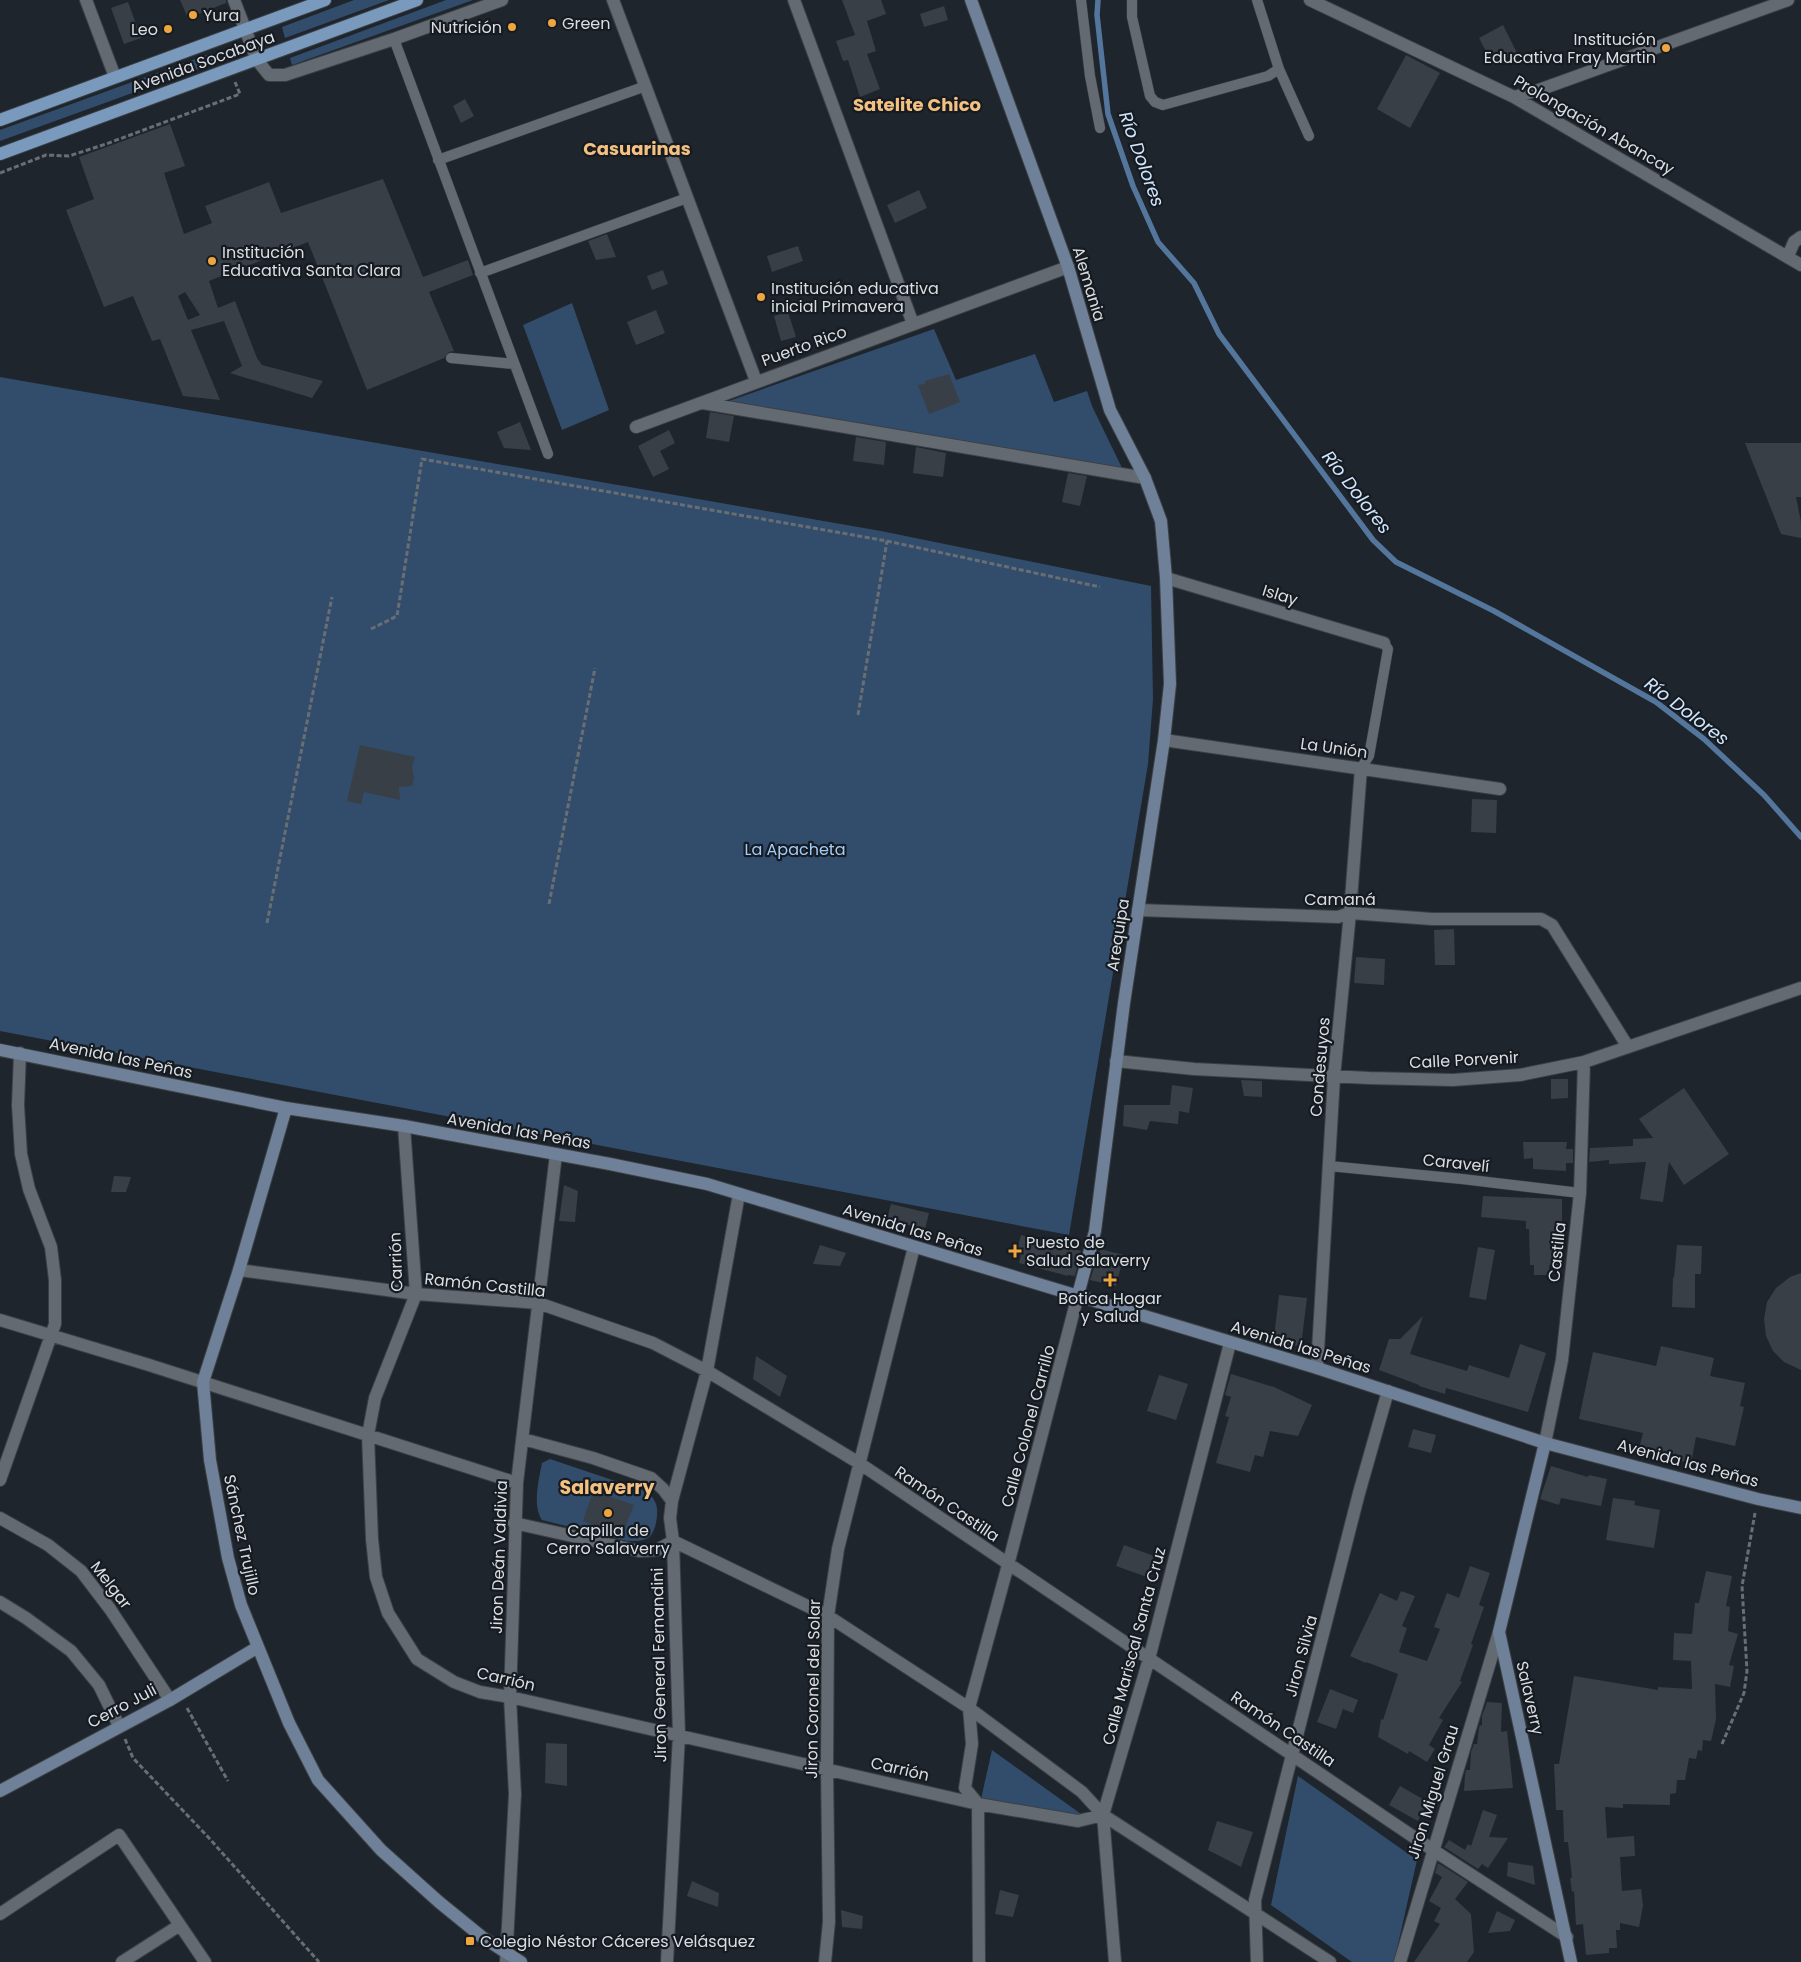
<svg xmlns="http://www.w3.org/2000/svg" width="1801" height="1962" font-family="Poppins,sans-serif">
	<rect width="100%" height="100%" fill="#1f252c"/>
	<path fill="#324d6b" d="M354 0H389L285 38 282 27Z
		M446 0H473L292 65 290 58Z
		M212 53 215 63 0 141V130Z
		M572 303 609 410 562 430 523 325Z
		M934 329 956 380 1035 354 1054 402 1087 391 1092 406 1122 468 726 402Z
		M0 377 881 531 1151 586 1153 699 1148 764 1069 1235 0 1031Z
		M550 1459 645 1491C650 1495 654 1498 656 1504 659 1512 656 1533 648 1538 641 1542 634 1541 627 1541L542 1520C532 1506 539 1479 542 1463Z
		M992 1750 1081 1814 1082 1816 979 1808Z
		M1298 1776 1417 1860 1394 1962H1352L1271 1905Z"/>
	<g fill="none" stroke-linecap="round" stroke-linejoin="round">
		<path stroke="#54769c" stroke-width="5.5" d="M1098 0 1097 15 1108 114 1133 186 1158 242 1194 283 1219 334 1373 540 1396 562 1494 611 1656 702 1704 739 1764 795 1801 837"/>
	</g>
	<path fill="#393f47" fill-rule="evenodd" d="M180 0H226V3L188 18Z
		M842 0H881L886 14 867 21 876 51 867 54 880 89 860 97 848 60 843 61 836 41 855 35Z
		M128 2 141 38 124 44 111 8Z
		M944 6 948 20 924 27 920 14Z
		M1503 25 1517 53 1493 65 1479 38Z
		M1406 55 1440 73 1410 128 1377 109Z
		M465 99 474 116 461 123 453 106Z
		M170 124 185 166 164 173 184 234 212 223 205 206 269 182 281 213 383 179 423 277 468 260 473 275 429 292 454 351 449 352 444 358 367 390 308 242 209 281 218 308 235 301 257 358 262 365 323 381 312 398 230 373 242 366 224 321 191 330 220 400 183 396 160 339 152 341 133 296 104 307 66 210 94 199 79 157ZM185 292 200 315 188 320 178 296Z
		M919 190 927 208 895 223 887 205Z
		M607 234 616 257 596 260 588 241Z
		M798 246 803 261 772 272 767 256Z
		M663 270 668 284 652 290 647 276Z
		M656 310 665 333 636 345 627 322Z
		M788 312 796 337 781 341 774 316Z
		M949 374 960 402 929 414 918 385 925 384V381Z
		M710 412 734 416 729 442 706 438Z
		M520 422 531 450 504 448 497 432Z
		M669 430 675 443 660 451 669 469 653 477 638 446Z
		M856 437 886 442 884 465 853 461Z
		M1745 443H1801V497H1796L1801 522V538L1781 534Z
		M916 447 946 453 943 477 913 473Z
		M1068 473 1087 476 1080 506 1062 502Z
		M360 745 415 757 412 767 414 779 412 786 399 787 400 800 364 792 361 804 347 801Z
		M1472 799 1497 800 1496 833 1471 832Z
		M1454 929 1455 965H1435L1434 930Z
		M1356 957 1385 959 1384 985 1354 983Z
		M1551 1079H1568V1098L1551 1099Z
		M1241 1080 1262 1081V1097L1244 1096Z
		M1172 1085 1193 1088 1189 1113 1179 1111 1178 1124 1150 1121 1147 1130 1123 1126 1124 1105H1170Z
		M1684 1088 1729 1154 1684 1185 1669 1162 1663 1202 1640 1199 1646 1162 1609 1164V1160L1589 1162 1590 1148 1633 1146V1139L1653 1138 1639 1119Z
		M1523 1142H1567L1566 1149H1573V1163H1566V1171L1533 1169V1158L1524 1159Z
		M114 1176 131 1177 126 1192H111Z
		M564 1185 578 1191 575 1222 559 1221Z
		M1483 1196 1562 1199V1230H1559V1265H1549V1275H1534V1265H1530L1529 1229H1526V1221L1481 1217Z
		M891 1204 929 1213 925 1229 887 1220Z
		M1021 1235 1081 1251 1075 1276 1068 1275V1276L1019 1263 1021 1255 1016 1254Z
		M820 1245 846 1253 840 1266 813 1264Z
		M1677 1245 1702 1246 1701 1274H1695V1308L1672 1307 1673 1277 1674 1278Z
		M1478 1247 1495 1250 1486 1300 1469 1297Z
		M1100 1249 1124 1255 1116 1286 1090 1280Z
		M1801 1273V1370L1784 1362 1773 1351 1766 1336 1764 1319 1767 1302 1776 1288 1790 1277Z
		M1279 1295 1307 1298 1301 1346 1283 1344 1284 1338 1274 1337Z
		M1423 1316 1410 1354 1467 1371 1469 1365 1509 1378 1520 1344 1546 1353 1528 1412 1446 1388 1445 1394 1419 1386V1385L1379 1370 1389 1339H1400Z
		M1661 1346 1714 1358 1710 1376 1745 1383 1740 1406 1744 1407 1735 1446 1696 1437 1691 1463 1638 1452 1643 1433 1579 1419 1593 1352 1656 1366Z
		M756 1356 787 1376 780 1397 753 1379Z
		M1231 1374 1274 1387 1312 1405 1298 1436 1270 1431 1263 1457 1255 1455 1250 1472 1216 1463 1229 1417 1225 1416 1231 1397 1225 1395Z
		M1159 1375 1188 1384 1176 1420 1147 1411Z
		M1413 1429 1436 1435 1431 1453 1408 1447Z
		M1551 1466 1588 1477 1589 1475 1607 1479 1601 1506 1561 1498 1559 1505 1540 1499Z
		M593 1491 634 1505 622 1535 583 1521Z
		M1613 1498 1635 1501 1634 1505 1660 1510 1654 1548 1606 1540Z
		M1124 1545 1154 1556 1147 1577 1116 1566Z
		M1470 1566 1490 1573 1479 1605 1484 1607 1471 1644 1473 1645 1460 1681 1462 1682 1439 1718 1443 1720 1429 1745 1435 1749 1427 1762 1409 1751 1408 1754 1378 1737 1381 1719 1383 1720 1398 1674 1366 1662V1663L1350 1656 1380 1593 1397 1601 1401 1591 1415 1596 1402 1626 1407 1628 1399 1652 1427 1661 1440 1629 1434 1627 1447 1593 1459 1598Z
		M1706 1571 1732 1576 1726 1606 1730 1607 1728 1631 1738 1634 1729 1665 1734 1666 1730 1687 1715 1684 1716 1719 1711 1741 1703 1740 1702 1751 1698 1750 1696 1759 1689 1758 1685 1780H1677L1676 1793 1670 1794V1805L1623 1804V1808L1605 1807 1607 1838 1634 1836 1635 1856 1620 1857 1622 1891 1641 1889 1643 1905 1639 1927 1620 1923V1930H1616L1617 1948H1609V1953L1586 1955 1583 1924 1576 1925 1574 1891 1572 1892 1570 1878H1572L1568 1842H1564L1563 1810H1556L1555 1786 1554 1764H1559L1574 1676 1658 1690V1687L1692 1689 1691 1661 1673 1660 1674 1633 1692 1634 1695 1603H1699Z
		M1330 1689 1358 1700 1353 1713 1343 1709 1336 1729 1317 1722Z
		M1487 1702 1502 1703 1501 1732 1507 1731 1513 1788 1464 1791 1465 1775 1466 1770H1470L1471 1752 1474 1744H1477L1479 1728 1480 1725 1482 1726V1716Z
		M546 1743 567 1744V1786L545 1783Z
		M1400 1786 1428 1802 1418 1821 1389 1805Z
		M1483 1810 1497 1815 1489 1837 1508 1838 1488 1868 1482 1864 1478 1869 1444 1847 1449 1840 1465 1850 1468 1844 1471 1846Z
		M1217 1821 1253 1832 1241 1867 1208 1850Z
		M1508 1862 1533 1866 1535 1885 1507 1876Z
		M1438 1863 1468 1882 1455 1899 1471 1914 1474 1952 1467 1962H1414L1440 1924 1434 1921 1441 1908 1429 1901 1442 1877 1435 1873Z
		M692 1881 719 1893 718 1907 687 1896Z
		M1000 1890 1019 1895 1013 1917 995 1914Z
		M841 1910 863 1916 862 1929 842 1927Z
		M1497 1911 1515 1920 1510 1931 1488 1933Z"/>
	<g fill="none" stroke-linecap="round" stroke-linejoin="round">
		<defs>
			<path id="lane" d="M1081 0 1090 76 1100 128
				M1132 0V17L1150 96 1155 102 1163 105 1268 76 1279 69
				M1257 0 1279 69 1309 136
				M394 39 548 454
				M438 160 646 86
				M480 273 687 198
				M451 358 514 364
				M1361 768 1369 756 1388 649 1384 643
				M1329 1166 1462 1179 1580 1193"/>
			<path id="street" d="M86 0 115 77
				M234 0 257 60 269 75H285L394 39 502 0
				M613 0 756 381
				M794 0 913 324
				M1310 0 1514 97 1801 265
				M1514 97 1536 91 1788 0
				M1788 256 1794 242 1801 237
				M703 403 1145 478
				M636 427 1068 267
				M1166 578 1384 643
				M1164 740 1500 789
				M1138 910 1338 917 1350 913 1432 919H1541L1552 925 1628 1047
				M1116 1061 1194 1069 1369 1078 1453 1080 1520 1075 1584 1062 1801 988
				M404 1126 416 1294 375 1398 368 1435 372 1539 376 1577 388 1613 417 1659 454 1682 480 1692 510 1697 978 1804 1078 1821 1103 1815
				M239 1270 416 1294 538 1303 653 1343 707 1371 859 1463 1433 1850 1567 1937
				M0 1320 149 1365 517 1483
				M1317 1368 1334 1077 1350 913 1361 768
				M523 1439 593 1458 651 1478 663 1489 672 1501
				M1545 1443 1562 1360 1580 1193 1584 1062
				M0 1480 55 1324V1280L51 1247 29 1189 21 1154 18 1105 20 1053
				M0 1518 48 1545 81 1571 110 1609 170 1700
				M514 1523 639 1551 657 1550 673 1541 828 1616 969 1708 1082 1792 1103 1815 1330 1962
				M0 1602 26 1618 71 1651 99 1685 119 1726
				M0 1914 119 1835 205 1962
				M122 1962 180 1925
				M506 1962 515 1794 510 1697 517 1483 556 1154
				M667 1962 679 1735 673 1541 670 1518 672 1501 707 1371 739 1194
				M825 1962 829 1922 827 1768 828 1616 838 1549 914 1247
				M979 1962 978 1804 965 1788 972 1744 969 1708 1008 1565 1078 1295
				M1115 1962 1103 1815 1149 1659 1230 1343
				M1257 1962 1255 1900 1359 1493 1388 1391
				M1400 1962 1499 1632"/>
			<path id="secondary" d="M971 0 1068 267 1110 410 1145 478 1161 521 1166 578 1170 684 1164 740 1124 1003 1095 1231 1078 1295
				M0 1050 286 1108 404 1126 610 1164 707 1184 1317 1368 1545 1443 1758 1499 1801 1508
				M286 1108 239 1270 203 1382 210 1460 228 1558 241 1605 289 1723 318 1780 381 1850 439 1902 482 1937 521 1962
				M1545 1443 1499 1632 1571 1962
				M0 1791 170 1700 258 1647"/>
			<path id="primary" d="M0 120 325 0
				M0 154 417 0"/>
		</defs>
		<use href="#lane" stroke="#3b4045" stroke-width="11"/>
		<use href="#street" stroke="#3b4045" stroke-width="14"/>
		<use href="#secondary" stroke="#3b4045" stroke-width="14"/>
		<use href="#primary" stroke="#3b4045" stroke-width="14"/>
		<path stroke="#696e74" stroke-width="3" stroke-dasharray="5 2.5" stroke-linecap="butt" d="M0 173 46 155 69 156 106 144 240 94 235 82
			M371 629 397 616 422 459 887 541 1100 587
			M858 715 887 541
			M549 904 595 668
			M267 923 332 597
			M187 1708 228 1781
			M125 1739 133 1758 209 1838 319 1962
			M1722 1744 1744 1693 1747 1671 1742 1586 1755 1513"/>
		<use href="#lane" stroke="#636a72" stroke-width="10"/>
		<use href="#street" stroke="#636a72" stroke-width="12"/>
		<use href="#secondary" stroke="#6e8198" stroke-width="12"/>
		<use href="#primary" stroke="#7999bd" stroke-width="12"/>
	</g>
	<g fill="#f0a63e" stroke="#161b22" stroke-width="2">
		<circle cx="193" cy="15" r="5"/>
		<circle cx="552" cy="23" r="5"/>
		<circle cx="512" cy="27" r="5"/>
		<circle cx="168" cy="29" r="5"/>
		<circle cx="1666" cy="48" r="5"/>
		<circle cx="212" cy="261" r="5"/>
		<circle cx="761" cy="297" r="5"/>
		<path d="M1012.5 1243.5h5v5h5v5h-5v5h-5v-5h-5v-5h5z"/>
		<path d="M1107.5 1272.5h5v5h5v5h-5v5h-5v-5h-5v-5h5z"/>
		<circle cx="608" cy="1513" r="5"/>
		<rect x="465" y="1936" width="10" height="10" rx="2.5"/>
	</g>
	<g text-anchor="middle" dominant-baseline="central" stroke-width="4.5" stroke-linejoin="round" paint-order="stroke">
		<g font-size="16" fill="#dadee2" stroke="#161b22" text-anchor="start">
			<text x="203" y="15">Yura</text>
			<text x="562" y="23">Green</text>
			<text x="502" y="27" text-anchor="end">Nutrición</text>
			<text x="158" y="29" text-anchor="end">Leo</text>
			<text x="1656" y="39" text-anchor="end">Institución<tspan x="1656" dy="18">Educativa Fray Martin</tspan></text>
			<text x="222" y="252">Institución<tspan x="222" dy="18">Educativa Santa Clara</tspan></text>
			<text x="771" y="288">Institución educativa<tspan x="771" dy="18">inicial Primavera</tspan></text>
			<text x="1026" y="1242">Puesto de<tspan x="1026" dy="18">Salud Salaverry</tspan></text>
			<text x="1110" y="1298" text-anchor="middle">Botica Hogar<tspan x="1110" dy="18">y Salud</tspan></text>
			<text x="608" y="1530" text-anchor="middle">Capilla de<tspan x="608" dy="18">Cerro Salaverry</tspan></text>
			<text x="480" y="1941">Colegio Néstor Cáceres Velásquez</text>
		</g>
		<g font-size="16" fill="#dadee2" stroke="#161b22">
			<text transform="translate(203 62) rotate(-20)">Avenida Socabaya</text>
			<text transform="translate(1594 125) rotate(30)">Prolongación Abancay</text>
			<text transform="translate(1089 284) rotate(73)">Alemania</text>
			<text transform="translate(804 346) rotate(-20)">Puerto Rico</text>
			<text transform="translate(1280 595) rotate(17)">Islay</text>
			<text transform="translate(1334 748) rotate(8)">La Unión</text>
			<text x="1340" y="899">Camaná</text>
			<text transform="translate(1118 935) rotate(-81)">Arequipa</text>
			<text transform="translate(121 1058) rotate(12)">Avenida las Peñas</text>
			<text transform="translate(1464 1060) rotate(-3)">Calle Porvenir</text>
			<text transform="translate(1320 1067) rotate(-85)">Condesuyos</text>
			<text transform="translate(519 1131) rotate(10)">Avenida las Peñas</text>
			<text transform="translate(1456 1163) rotate(6)">Caravelí</text>
			<text transform="translate(913 1230) rotate(17)">Avenida las Peñas</text>
			<text transform="translate(1557 1252) rotate(-84)">Castilla</text>
			<text transform="translate(396 1262) rotate(-92)">Carrión</text>
			<text transform="translate(485 1285) rotate(6)">Ramón Castilla</text>
			<text transform="translate(1301 1347) rotate(17)">Avenida las Peñas</text>
			<text transform="translate(1028 1426) rotate(-75)">Calle Colonel Carrillo</text>
			<text transform="translate(1688 1463) rotate(15)">Avenida las Peñas</text>
			<text transform="translate(947 1504) rotate(34)">Ramón Castilla</text>
			<text transform="translate(242 1535) rotate(78)">Sánchez Trujillo</text>
			<text transform="translate(499 1557) rotate(-88)">Jiron Deán Valdivia</text>
			<text transform="translate(111 1585) rotate(52)">Melgar</text>
			<text transform="translate(1134 1646) rotate(-75)">Calle Mariscal Santa Cruz</text>
			<text transform="translate(1301 1656) rotate(-75)">Jiron Silvia</text>
			<text transform="translate(659 1665) rotate(-91)">Jiron General Fernandini</text>
			<text transform="translate(506 1679) rotate(13)">Carrión</text>
			<text transform="translate(813 1689) rotate(-89)">Jiron Coronel del Solar</text>
			<text transform="translate(1530 1698) rotate(77)">Salaverry</text>
			<text transform="translate(122 1706) rotate(-28)">Cerro Juli</text>
			<text transform="translate(1283 1729) rotate(34)">Ramón Castilla</text>
			<text transform="translate(900 1769) rotate(13)">Carrión</text>
			<text transform="translate(1433 1792) rotate(-73)">Jiron Miguel Grau</text>
		</g>
		<g font-size="16" fill="#a2ccfc" stroke="#161b22">
			<text x="795" y="849">La Apacheta</text>
		</g>
		<g font-size="18" font-weight="bold" fill="#f4c181" stroke="#161b22">
			<text x="917" y="104">Satelite Chico</text>
			<text x="637" y="148">Casuarinas</text>
		</g>
		<g font-size="18" font-style="italic" fill="#d0e6fe" stroke="#161b22">
			<text transform="translate(1142 159) rotate(70)">Río Dolores</text>
			<text transform="translate(1357 492) rotate(52)">Río Dolores</text>
			<text transform="translate(1687 711) rotate(37)">Río Dolores</text>
		</g>
		<g font-size="19" font-weight="bold" fill="#f4c181" stroke="#161b22">
			<text x="607" y="1487">Salaverry</text>
		</g>
	</g>
</svg>
